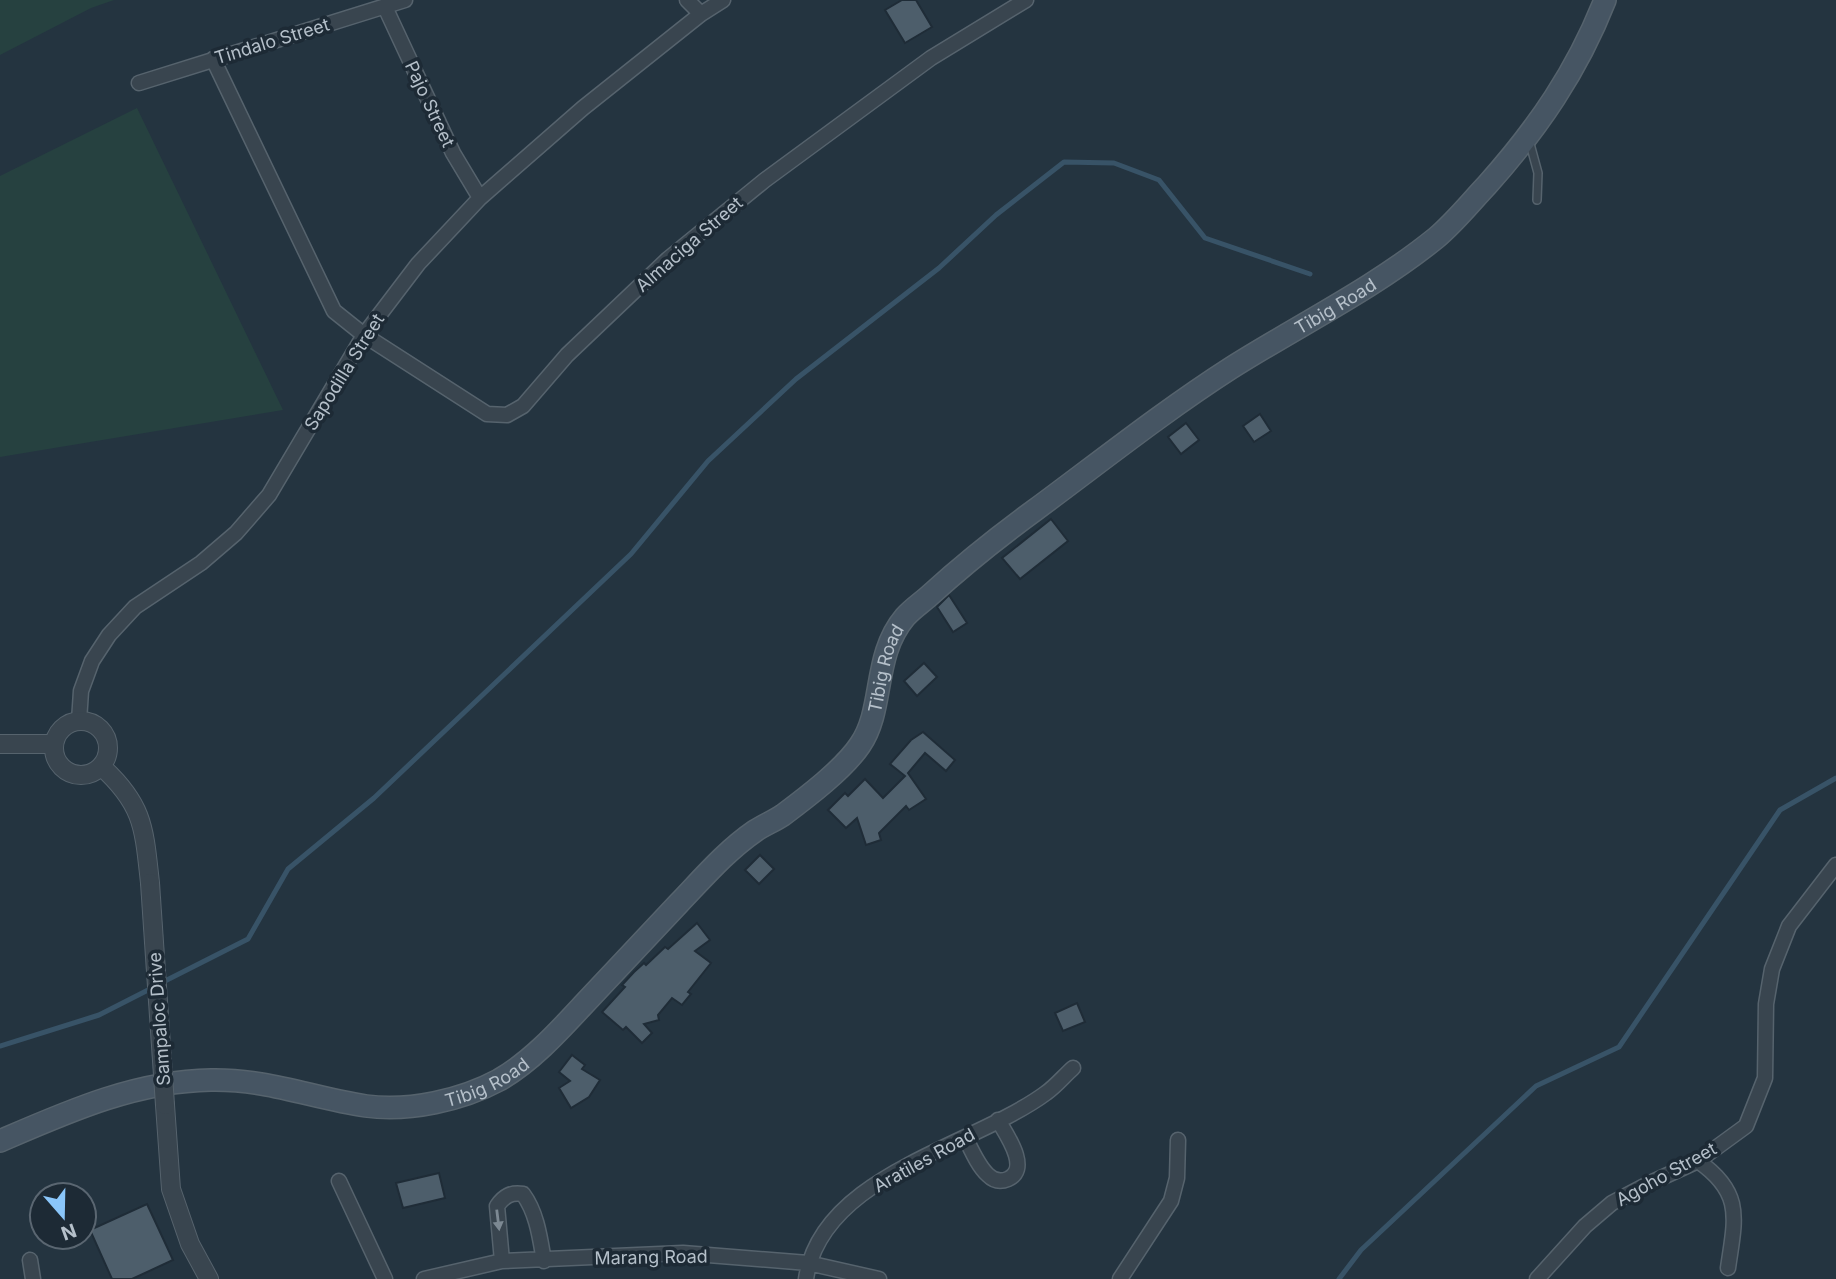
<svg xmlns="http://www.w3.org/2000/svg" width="1836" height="1279" font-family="Inter,sans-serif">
	<rect width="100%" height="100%" fill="#243440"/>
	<path fill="#264140" d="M0 0H114L91 8 0 55Z
		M137 108 283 410 0 457V176Z"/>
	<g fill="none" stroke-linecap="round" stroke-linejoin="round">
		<path stroke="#385367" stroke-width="5" d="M161 983 248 939 288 869 374 798 631 554 708 461 796 379 939 268 996 215 1064 162 1114 163 1159 180 1205 238 1310 274
			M0 1046 99 1015 152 988
			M1339 1279 1361 1250 1536 1086 1619 1047 1780 810 1836 778"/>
	</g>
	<path fill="#4d5e6b" stroke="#1f2c37" stroke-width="2" d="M902 0H916L932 27 905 43 885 10Z
		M1260 414 1271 431 1254 442 1243 426Z
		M1186 423 1199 440 1181 454 1168 437Z
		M1051 519 1068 541 1020 579 1002 558Z
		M949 595 967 623 953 632 937 607Z
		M924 663 937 677 917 696 904 681Z
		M923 732 955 760 946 771 925 753 908 773 926 799 909 810 906 806 879 833 881 840 866 845 857 818 846 828 828 810 845 793 848 796 865 779 883 798 905 776 890 764 911 740Z
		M760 855 774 869 759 884 745 870Z
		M697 923 710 940 695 951 711 963 688 992 691 994 682 1005 672 998 658 1015 659 1020 644 1024 652 1033 642 1043 626 1027 623 1030 602 1012 625 987 622 985 634 972 644 963 646 965 665 947 668 949Z
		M1077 1003 1085 1022 1063 1031 1055 1013Z
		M572 1055 585 1065 582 1069 600 1080 589 1097 571 1108 559 1088 570 1081 559 1072Z
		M439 1173 445 1198 403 1208 396 1183Z
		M147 1204 173 1260 132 1279H112L90 1230Z"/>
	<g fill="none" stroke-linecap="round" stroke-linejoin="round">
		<defs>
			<path id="service" d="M1529 140 1538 173 1537 200"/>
			<path id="minor" d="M687 0 701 14
				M385 7 453 153 480 198
				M213 59 334 311 364 335 487 414 507 415 523 406 567 355 668 259 765 180 931 58 1026 0
				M139 83 405 0
				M79 721 81 691 92 661 109 635 135 607 201 563 236 533 269 495 364 335 418 264 480 198 583 108 701 14 723 0
				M965 1137C971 1149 978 1166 988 1175 994 1181 1001 1182 1008 1179 1031 1169 1006 1134 998 1120
				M1698 1161C1744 1193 1735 1219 1728 1268
				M339 1181 385 1279
				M30 1260 33 1279
				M502 1261 497 1206C504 1196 511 1192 523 1194 537 1213 540 1238 544 1261
				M424 1279 502 1261 683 1253 808 1263 879 1279
				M806 1279C821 1175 973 1147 1046 1093 1056 1086 1064 1076 1073 1068
				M1120 1279 1171 1201 1177 1178 1178 1140
				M1537 1279 1585 1226 1612 1203 1650 1183 1698 1161 1746 1126 1765 1078 1766 1004 1772 969 1789 926 1836 865"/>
			<path id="tertiary" d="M54 748a27 27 0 1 1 54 0a27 27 0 1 1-54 0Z
				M0 744H54
				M101 766C144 805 144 828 150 883
				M165 1105 171 1189 190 1244 209 1279"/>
			<g id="secondary">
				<path id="s1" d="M0 1141C67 1112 136 1081 211 1080 268 1079 312 1098 366 1106 409 1112 462 1100 499 1080 532 1061 559 1031 585 1003 616 970 648 936 679 903 703 878 726 851 755 831 764 825 774 821 783 815 807 797 844 769 860 745 885 709 872 656 905 617 912 609 921 603 929 596 963 565 998 537 1035 510 1100 462 1164 411 1231 368 1299 325 1373 289 1436 238 1455 222 1470 203 1487 185 1538 128 1577 71 1605 0"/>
			</g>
		</defs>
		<use href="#service" stroke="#56636d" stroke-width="10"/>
		<use href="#minor" stroke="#56636d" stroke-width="17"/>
		<use href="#tertiary" stroke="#56636d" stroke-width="20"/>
		<use href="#secondary" stroke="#56636d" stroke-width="24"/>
		<use href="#service" stroke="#39454f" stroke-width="7"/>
		<use href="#minor" stroke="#39454f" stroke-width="14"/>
		<use href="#tertiary" stroke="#39454f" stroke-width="18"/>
		<use href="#secondary" stroke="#465563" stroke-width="21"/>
		<defs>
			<path id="tertiary-bridge" d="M150 883 165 1105"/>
		</defs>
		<use href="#tertiary-bridge" stroke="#56636d" stroke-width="20" stroke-linecap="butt"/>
		<use href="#tertiary-bridge" stroke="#39454f" stroke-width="18"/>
	</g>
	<defs><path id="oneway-solid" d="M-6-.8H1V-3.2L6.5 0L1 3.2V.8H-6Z" transform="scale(1.75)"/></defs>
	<use fill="#7d8993" href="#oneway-solid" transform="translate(498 1220) rotate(83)"/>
	<g text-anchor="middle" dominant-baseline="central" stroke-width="7" stroke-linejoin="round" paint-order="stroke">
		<g font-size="18" fill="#b5c0ca" stroke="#1d2a35">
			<text transform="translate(272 41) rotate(-17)">Tindalo Street</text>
			<text transform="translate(430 104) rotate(65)">Pajo Street</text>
			<text transform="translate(689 244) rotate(-41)">Almaciga Street</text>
			<text stroke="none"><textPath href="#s1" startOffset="1680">Tibig Road</textPath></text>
			<text transform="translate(344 372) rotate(-58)">Sapodilla Street</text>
			<text stroke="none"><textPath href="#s1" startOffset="1092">Tibig Road</textPath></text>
			<text transform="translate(159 1019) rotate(-94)">Sampaloc Drive</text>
			<text stroke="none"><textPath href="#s1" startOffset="504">Tibig Road</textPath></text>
			<text transform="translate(924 1160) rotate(-29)">Aratiles Road</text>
			<text transform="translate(1666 1174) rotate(-29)">Agoho Street</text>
			<text transform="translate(651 1257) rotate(-1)">Marang Road</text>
		</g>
	</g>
	<g transform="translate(63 1216) rotate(160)"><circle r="33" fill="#1d2a35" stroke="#5a6671" stroke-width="2"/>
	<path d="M0-5L12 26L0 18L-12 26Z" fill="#8ac6fa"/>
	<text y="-10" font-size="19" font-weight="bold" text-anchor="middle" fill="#b5c0ca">N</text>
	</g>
</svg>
